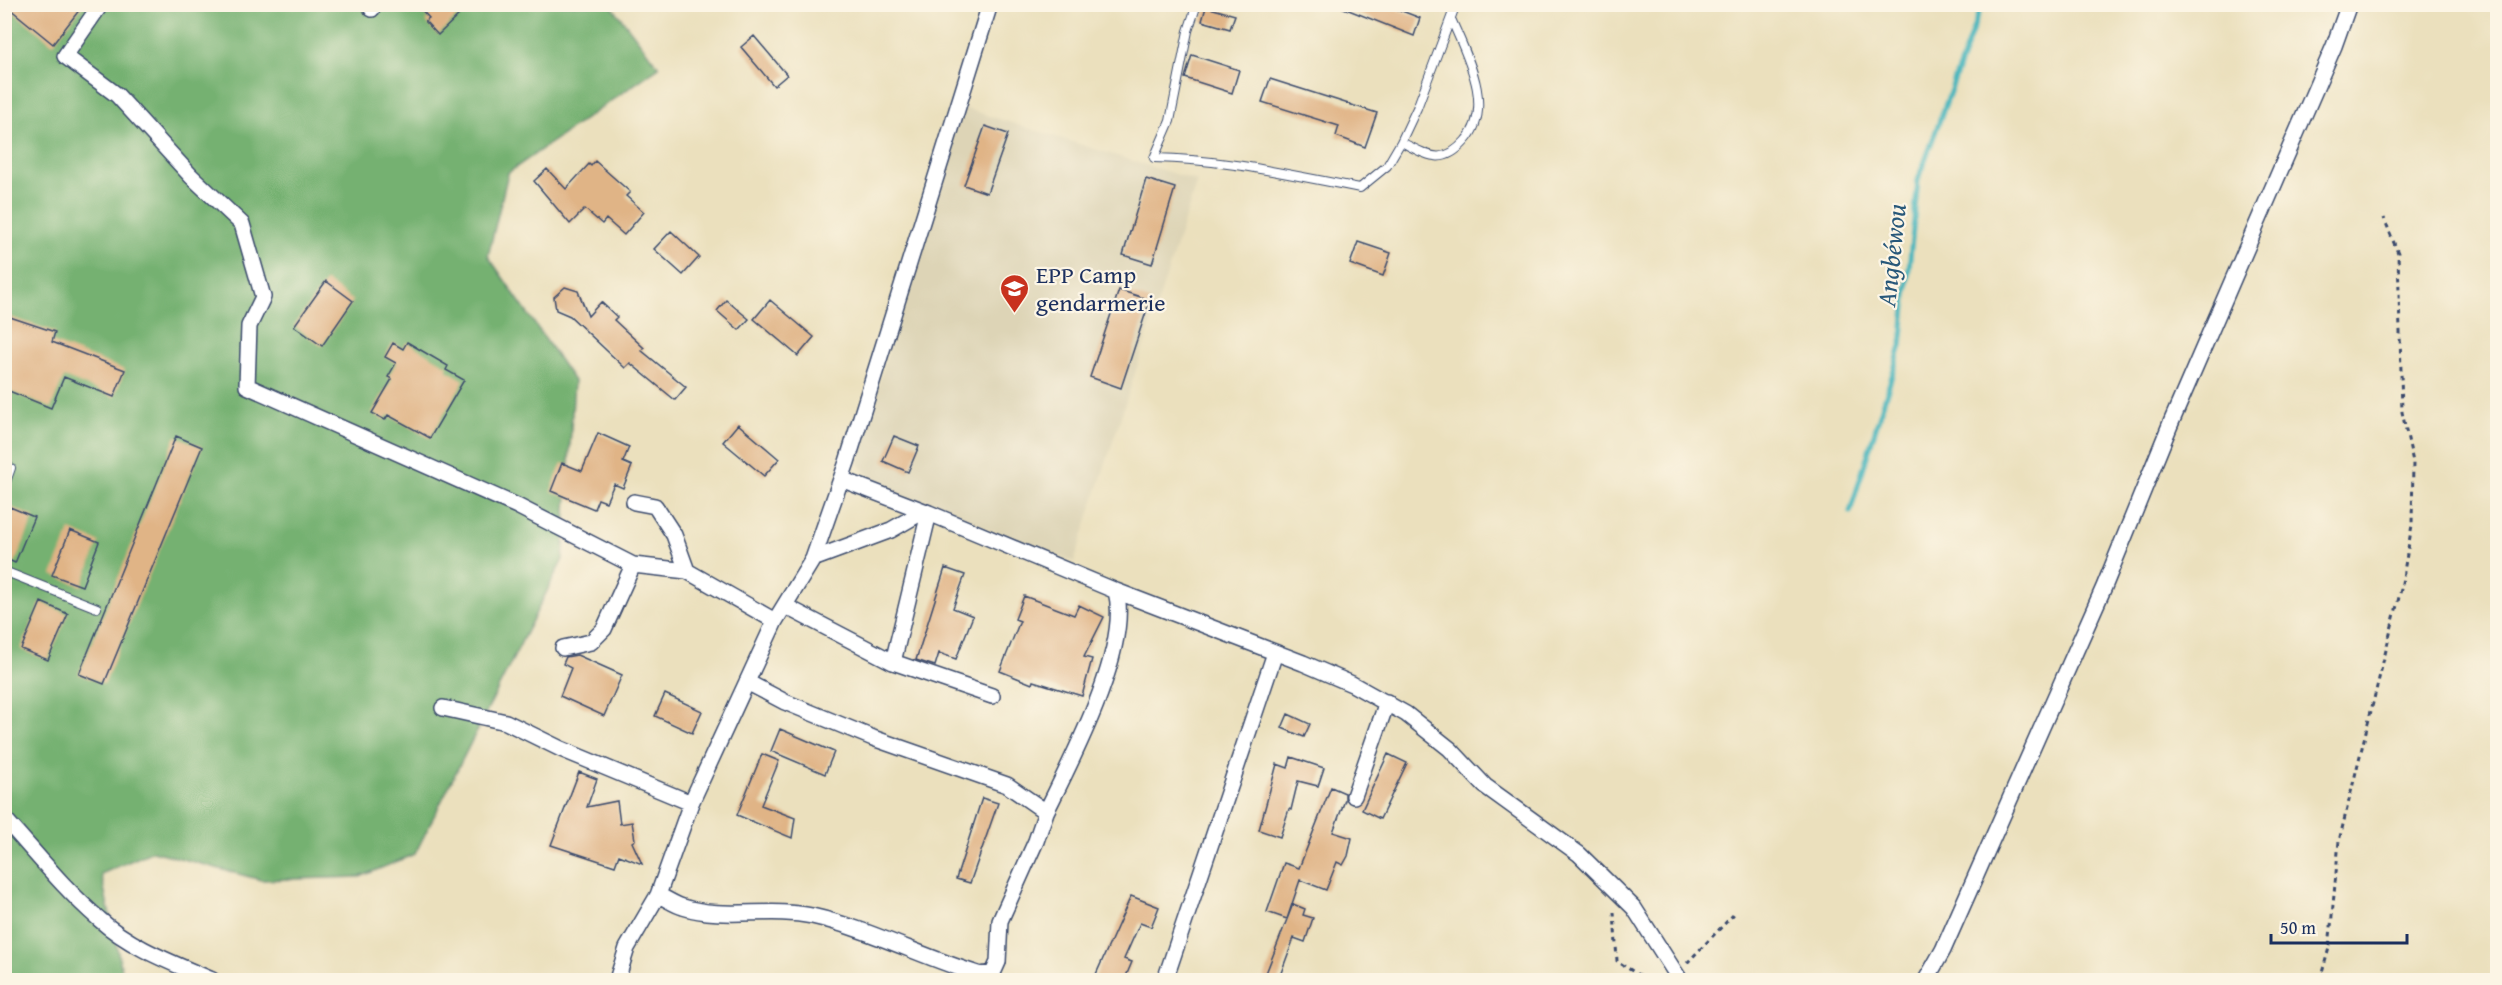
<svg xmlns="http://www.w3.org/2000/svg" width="2502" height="985" font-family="'Gentium Book Plus',serif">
	<rect width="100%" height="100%" fill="#fcf5e5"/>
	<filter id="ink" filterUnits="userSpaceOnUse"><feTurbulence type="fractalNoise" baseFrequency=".0167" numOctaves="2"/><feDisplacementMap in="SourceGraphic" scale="12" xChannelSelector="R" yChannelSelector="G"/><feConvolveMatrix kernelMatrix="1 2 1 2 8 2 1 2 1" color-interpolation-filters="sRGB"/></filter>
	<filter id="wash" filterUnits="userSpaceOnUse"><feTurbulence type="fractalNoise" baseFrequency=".008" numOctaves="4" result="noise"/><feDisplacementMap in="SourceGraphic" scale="24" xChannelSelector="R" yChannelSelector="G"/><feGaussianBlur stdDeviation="1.35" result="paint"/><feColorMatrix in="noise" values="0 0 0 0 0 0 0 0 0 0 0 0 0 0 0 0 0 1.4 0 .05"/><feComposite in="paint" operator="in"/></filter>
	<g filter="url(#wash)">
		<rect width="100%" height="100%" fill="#ebe0bd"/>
		<path fill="#ddd4b6" d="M961 107 1197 181 1074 562 874 485 856 459Z"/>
		<path fill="#75b171" stroke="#487068" stroke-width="1.5" d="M5 5H611L659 67 508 173 488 256 574 381 563 559 415 854 360 877 261 880 153 851 101 874 124 980H5Z"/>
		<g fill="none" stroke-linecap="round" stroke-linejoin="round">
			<path stroke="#46b6bd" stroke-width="5" d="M1850 512 1901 346 1918 180 1982 4"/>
		</g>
		<g id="blocks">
			<path fill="#e0b486" d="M4 4H84L53 44Z
				M416 4H453L461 13 438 35 425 21 429 18Z
				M1341 4H1384L1420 18 1414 36 1341 7Z
				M1206 7 1235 15 1230 29 1202 21Z
				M754 36 787 75 774 86 741 47Z
				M1192 55 1239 70 1232 93 1185 78Z
				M1270 79 1377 113 1365 147 1336 136 1339 126 1262 102Z
				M985 126 1008 134 987 193 964 185Z
				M595 161 630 192 626 196 644 212 624 235 606 219 602 224 585 209 570 224 534 181 547 169 566 189 589 164 591 166Z
				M1146 179 1175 188 1152 264 1123 255Z
				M671 231 699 257 683 275 654 249Z
				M1358 242 1391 253 1383 276 1350 264Z
				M326 281 353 301 322 346 294 326Z
				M565 287 578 291 588 316 601 302 617 317 614 320 644 348 641 350 686 387 675 400 630 363 625 368 570 316 556 310 554 297Z
				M1119 290 1150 300 1121 388 1090 377Z
				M726 300 749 319 739 330 717 311Z
				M770 300 814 337 798 356 754 319Z
				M4 315 55 332 52 342 125 370 114 397 64 377 51 408 4 389Z
				M407 342 448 366 446 370 464 380 430 438 388 415 385 420 372 413 392 379 388 377 396 363 385 357 393 343 403 349Z
				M738 424 779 459 764 476 723 442Z
				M598 433 629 447 623 462 632 466 623 488 614 484 606 502 598 499 594 509 551 491 562 463 582 471Z
				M176 436 202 447 104 684 79 674Z
				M894 436 919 446 908 472 883 461Z
				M10 507 34 517 15 563 4 558V521Z
				M70 530 99 542 82 586 52 575Z
				M945 568 965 575 953 608 973 616 956 659 939 653 935 666 916 660Z
				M1024 596 1074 615 1079 605 1104 617 1084 657 1092 659 1082 696 1033 681 1032 684 1000 671 1020 621 1015 619Z
				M41 602 68 614 48 660 21 649Z
				M577 655 622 675 604 716 560 696 571 668 563 664 566 657Z
				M665 694 702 711 692 733 655 716Z
				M1288 714 1310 724 1304 737 1282 728Z
				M780 729 834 752 825 774 771 751Z
				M762 754 779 761 761 805 795 818 792 838 737 815Z
				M1388 754 1407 763 1380 819 1362 810Z
				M1291 757 1324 768 1318 786 1298 781 1291 810 1289 809 1280 837 1259 830 1277 764 1288 768Z
				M579 772 597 779 587 807 617 801 620 824 632 822 635 840 632 842 642 864 619 855 615 866 551 845Z
				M1331 787 1345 793V800L1333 832 1352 838 1348 856 1343 865 1337 862 1326 890 1300 880 1287 919 1267 912 1284 863 1299 868Z
				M982 798 998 803 970 883 956 879Z
				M1131 896 1159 907 1151 927 1140 923 1124 959 1132 962 1124 981H1093Z
				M1293 904 1305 909 1303 915 1313 918 1305 942 1294 938 1278 981H1263Z"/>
		</g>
	</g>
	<g filter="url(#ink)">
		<use href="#blocks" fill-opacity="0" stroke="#3a4a6c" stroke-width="1.5"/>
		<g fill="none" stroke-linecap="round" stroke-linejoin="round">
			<defs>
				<path id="service" d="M1197 4 1188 31 1170 121 1154 158C1225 159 1291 175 1360 188L1387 166 1401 142
					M1452 21C1467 56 1495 108 1465 141 1442 167 1428 155 1401 142L1417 108 1456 4
					M4 466 11 468 4 487
					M4 571 97 608"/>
				<path id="minor" d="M101 4 65 56 117 95 191 176 242 224 263 297 249 326 247 386 517 506 633 565 687 571 775 621
					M369 4 372 9
					M841 479 929 513 1116 591 1303 663 1352 684 1406 714 1450 749 1485 786 1579 854 1634 908 1680 980
					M634 502 655 506 674 535 687 571
					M813 559 891 530 924 511
					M785 606 893 662 992 696
					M563 648 591 642 604 629 633 565
					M893 662 929 513
					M443 708 506 722 561 749 691 803
					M1354 796 1387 702
					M1046 812C1072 759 1131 648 1116 591
					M4 818C35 852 64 889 99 919 131 948 173 963 212 980
					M658 895C667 899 675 905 683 907 723 920 770 907 812 916 870 929 924 958 981 975L993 973 998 962 1000 921 1036 841 1046 812 1007 785 873 738 785 702 747 682
					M617 980 627 948 658 895 691 803 775 621 813 559 847 462 990 4
					M1165 980 1275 653
					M1926 980 1943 950 2104 587 2170 425 2334 46 2349 4"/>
			</defs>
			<use href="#service" stroke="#3a4a6c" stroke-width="10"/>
			<use href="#minor" stroke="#3a4a6c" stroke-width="18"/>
			<path stroke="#3a4a6c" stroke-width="3" stroke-dasharray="4.5 4.5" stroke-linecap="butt" d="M1614 912 1617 961 1646 980
				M1687 963 1736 912
				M2320 980 2329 948 2339 841 2401 589 2412 525 2413 462 2402 412 2398 253 2384 218"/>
			<use href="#service" stroke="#fff" stroke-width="8"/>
			<use href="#minor" stroke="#fff" stroke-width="15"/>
		</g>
	</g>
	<defs>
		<symbol id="school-pin" viewBox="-11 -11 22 30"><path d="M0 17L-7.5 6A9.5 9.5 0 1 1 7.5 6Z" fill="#c8321e" stroke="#fcf5e5"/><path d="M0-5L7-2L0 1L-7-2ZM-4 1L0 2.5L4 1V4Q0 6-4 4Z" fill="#fff"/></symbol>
	</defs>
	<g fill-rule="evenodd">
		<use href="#school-pin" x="998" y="272" width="33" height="45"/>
	</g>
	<g text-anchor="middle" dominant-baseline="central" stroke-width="4.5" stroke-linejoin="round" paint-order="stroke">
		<g font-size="24" fill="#1b2f5e" stroke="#fcf5e5" text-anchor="start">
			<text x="1036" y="274">EPP Camp<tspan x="1036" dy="28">gendarmerie</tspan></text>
		</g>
		<g font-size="26" font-style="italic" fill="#28587a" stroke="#fcf5e5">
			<text transform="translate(1891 255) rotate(-84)">Angbéwou</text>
		</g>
	</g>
	<rect width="2502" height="985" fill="none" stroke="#fcf5e5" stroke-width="24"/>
	<path d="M2271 934v9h136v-9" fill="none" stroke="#1b2f5e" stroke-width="3"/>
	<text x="2280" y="934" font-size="18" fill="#1b2f5e" stroke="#fcf5e5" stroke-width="4.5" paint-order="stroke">50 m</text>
</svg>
